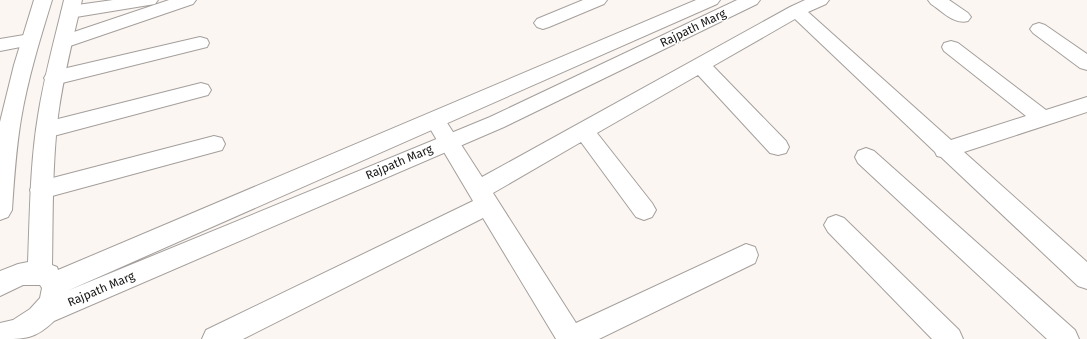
<svg xmlns="http://www.w3.org/2000/svg" width="1087" height="339" font-family="'Fira Sans',sans-serif">
	<rect width="100%" height="100%" fill="#fbf6f2"/>
	<g fill="none" stroke-linecap="round" stroke-linejoin="round">
		<defs>
			<path id="minor" d="M113 0H158L155 4 149 5 70 18 64 16 61 12 64 8 70 6Z
				M169 0H196L193 4 70 46 63 48 56 46 54 42 56 38Z
				M583 0H607L604 4 549 27 543 29 537 27 534 23 537 19Z
				M805 0H829L826 4 808 12 951 140 1026 116 944 51 942 47 944 43 951 41 958 43 1046 110 1087 97V112L964 152 1087 262V289L1078 286 941 157 937 156 935 152 795 19 713 66 786 141 789 147 786 153 778 155 770 153 698 75 597 133 652 203 656 210 652 217 644 220 636 217 581 142 493 193 576 323 746 244 755 247 758 255 755 263 599 339H556L483 218 243 339H202L206 330 473 201 425 120 428 115 435 112 442 115 482 177 790 7Z
				M928 0H949L968 13 971 17 968 21C954 25 942 11 931 4Z
				M1039 23 1045 25 1087 54V70L1080 68 1033 33 1030 29 1033 25Z
				M30 34 36 36 39 40 36 44 0 51V39Z
				M200 37 207 39 209 43 207 47 54 85 47 83 44 78 47 73 54 71Z
				M201 83 208 85 211 90 208 95 46 138 39 136 36 130 39 124 46 122Z
				M214 136 222 138 225 144 222 150 41 199 33 197 30 190 33 183 41 181Z
				M866 148 874 151 1075 330 1079 339H1047L858 163 855 157 858 151Z
				M836 215 844 218 959 330 963 339H932L828 232 824 225 828 218Z"/>
			<path id="major" d="M34 0H52C40 39 28 78 21 119 16 149 14 179 12 210L8 217 0 220V122L14 65Z
				M64 0H82C73 39 63 77 58 116 52 166 53 216 52 265L57 267 58 270 696 0H720L717 4 67 291 490 117 737 0H760L757 4 504 127 54 321C35 339 26 339 0 339V323L13 320 30 309 40 298 42 288 40 285H23L0 296V271L18 264 28 262C30 213 30 164 38 116 44 77 55 38 64 0Z"/>
		</defs>
		<use href="#minor" stroke="#a49f9c" stroke-width="2"/>
		<use href="#major" stroke="#a49f9c" stroke-width="2"/>
		<use href="#minor" fill="#fff" fill-rule="evenodd"/>
		<use href="#major" fill="#fff" fill-rule="evenodd"/>
	</g>
	<g text-anchor="middle" dominant-baseline="central" stroke-width="3" stroke-linejoin="round" paint-order="stroke">
		<g font-size="12" fill="#191816" stroke="#fff">
			<text transform="translate(693 28) rotate(-26)">Rajpath Marg</text>
			<text transform="translate(399 162) rotate(-23)">Rajpath Marg</text>
			<text transform="translate(101 289) rotate(-23)">Rajpath Marg</text>
		</g>
	</g>
</svg>
